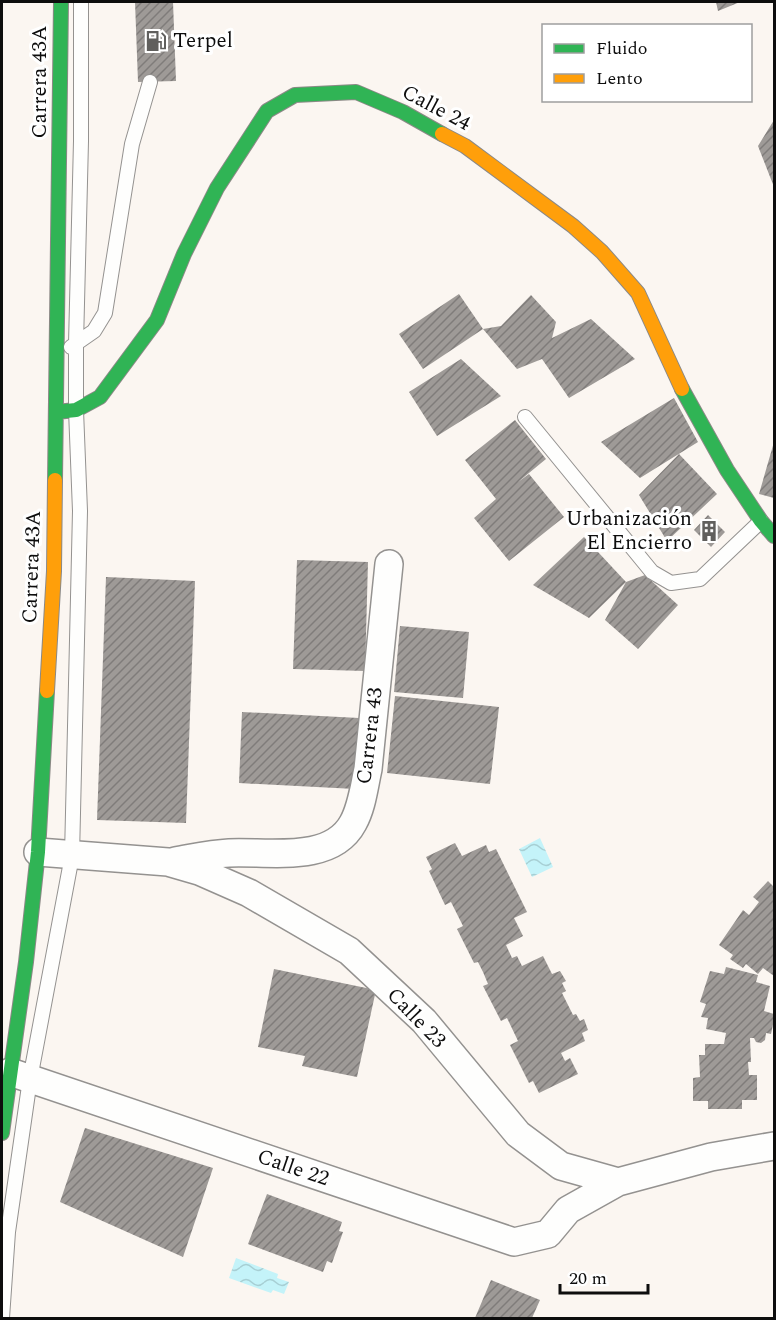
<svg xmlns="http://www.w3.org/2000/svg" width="776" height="1320" font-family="Spectral,serif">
	<defs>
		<pattern id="water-waves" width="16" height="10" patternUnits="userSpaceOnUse" patternTransform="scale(1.5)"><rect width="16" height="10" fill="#c4f3f9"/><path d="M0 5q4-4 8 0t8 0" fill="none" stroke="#a7cfd4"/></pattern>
		<pattern id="building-hatch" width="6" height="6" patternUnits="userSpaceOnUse" patternTransform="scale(1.5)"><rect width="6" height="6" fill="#9e9a97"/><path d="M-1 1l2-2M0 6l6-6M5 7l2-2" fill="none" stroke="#7f7c7a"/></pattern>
	</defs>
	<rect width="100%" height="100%" fill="#fbf6f1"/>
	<path fill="url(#water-waves)" d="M540 838 553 867 532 877 519 849Z
		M236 1258 278 1274 277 1278 289 1282 284 1294 273 1290 271 1293 229 1278Z"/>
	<path fill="url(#building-hatch)" d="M135 2H173L176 81 138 82Z
		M716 2H740L718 11Z
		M774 120V187L758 146Z
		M459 294 483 329 423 369 399 334Z
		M531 295 556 322 552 338 591 319 635 359 569 398 542 359 517 369 483 329 501 326Z
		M461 359 501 396 437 436 409 392Z
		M674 398 698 442 640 478 601 442Z
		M515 420 546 459 518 482 529 474 564 517 509 561 474 518 496 499 465 460Z
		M774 442V498L759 494Z
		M679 454 717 494 667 541 639 495Z
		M708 515 725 532 711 547 694 530Z
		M584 537 626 582 589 618 533 585Z
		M297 560 368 562 365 671 293 669Z
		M645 575 678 605 638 649 605 620 626 582Z
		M106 577 195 581 186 823 97 820Z
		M400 626 469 632 463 698 394 692Z
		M395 696 499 707 490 784 387 773Z
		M242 712 359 718 355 789 239 783Z
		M455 843 462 856 486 845 489 852 496 849 527 912 514 918 523 936 506 945 512 958 517 956 522 966 543 956 552 974 560 971 566 981 562 983 566 991 562 993 573 1015 576 1014 580 1021 584 1019 588 1030 582 1033 585 1041 561 1053 565 1061 570 1058 578 1074 539 1093 533 1081 529 1083 510 1045 518 1041 507 1018 501 1021 483 986 488 984 483 972 478 962 474 963 457 929 463 926 451 902 445 905 429 871 432 869 426 857Z
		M768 881 774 887V976L763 968 758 974 746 964 743 968 730 959 733 955 719 945 743 910 749 915 759 902 753 897Z
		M726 967 758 975 756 982 770 986 764 1011 774 1014V1020L771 1034 766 1033 765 1040 761 1043 756 1042 754 1038H750L751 1062H748L749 1075H757V1100H742V1109H708V1101H693V1078L700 1077 699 1055H705V1044H724L726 1033 706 1029 708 1018 701 1017 706 1004 700 1002 710 971 724 974Z
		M274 969 376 990 357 1077 302 1066 305 1056 258 1047Z
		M85 1128 213 1168 183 1257 60 1202Z
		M267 1194 342 1222 339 1231 343 1232 332 1263 327 1261 323 1272 248 1244Z
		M491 1280 540 1300 532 1318H475Z"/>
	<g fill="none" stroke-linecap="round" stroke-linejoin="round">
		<defs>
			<path id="lane" d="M71 347 94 331 105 313 132 144 150 82
				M525 417 652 572 671 583 700 579 761 521
				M2 1318 8 1232 30 1079 72 856 80 511 76 410V344L81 141V2"/>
			<path id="street" d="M38 852 168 862 199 871 249 893 349 951 424 1021 518 1134 561 1166 618 1182 711 1157 774 1146
				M175 861C193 858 211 854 229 853 268 851 331 864 353 823 362 807 364 787 368 769L389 564
				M10 1072 514 1242 548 1234 568 1210 618 1182"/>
			<path id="fast" d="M682 389 727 470 761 521 774 536
				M56 412 76 410 100 397 157 320 184 254 217 188 267 111 295 95 356 92 403 112 442 134
				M55 480 61 2
				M2 1133 26 962 38 852 47 691"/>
			<path id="slow" d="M442 134 465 146 573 226 602 252 638 293 682 389
				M47 691 54 571 55 480"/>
		</defs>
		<use href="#lane" stroke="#949290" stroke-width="16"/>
		<use href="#street" stroke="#949290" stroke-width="30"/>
		<use href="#fast" stroke="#8b8986" stroke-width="16"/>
		<use href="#slow" stroke="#8b8986" stroke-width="16"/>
		<use href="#lane" stroke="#fefefd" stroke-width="14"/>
		<use href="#street" stroke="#fefefd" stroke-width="27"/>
		<use href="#fast" stroke="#30b455" stroke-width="14"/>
		<use href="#slow" stroke="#ff9f0a" stroke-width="14"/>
	</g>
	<defs>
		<symbol id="fuel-bare" viewBox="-9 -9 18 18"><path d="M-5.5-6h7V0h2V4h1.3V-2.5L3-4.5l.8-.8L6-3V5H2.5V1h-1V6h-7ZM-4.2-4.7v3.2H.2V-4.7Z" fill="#605f5d" stroke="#fff" stroke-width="2.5" paint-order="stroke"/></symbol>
		<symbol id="building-bare" viewBox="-9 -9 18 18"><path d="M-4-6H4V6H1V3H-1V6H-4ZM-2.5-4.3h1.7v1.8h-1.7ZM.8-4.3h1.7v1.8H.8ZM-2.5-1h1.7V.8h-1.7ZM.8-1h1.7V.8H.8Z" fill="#605f5d" stroke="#fff" stroke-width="2.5" paint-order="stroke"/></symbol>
	</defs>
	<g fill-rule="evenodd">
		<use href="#fuel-bare" x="141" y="26" width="30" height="30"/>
		<use href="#building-bare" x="694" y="516" width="30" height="30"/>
	</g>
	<g text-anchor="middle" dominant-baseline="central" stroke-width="6" stroke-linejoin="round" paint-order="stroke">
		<g font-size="21" fill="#0d0d0d" stroke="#fff" text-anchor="start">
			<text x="173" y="41">Terpel</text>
			<text x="692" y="519" text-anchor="end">Urbanización<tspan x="692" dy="24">El Encierro</tspan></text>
		</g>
		<g font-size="21" fill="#0d0d0d" stroke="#fff">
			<text transform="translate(40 82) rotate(-90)">Carrera 43A</text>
			<text transform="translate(436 108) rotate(28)">Calle 24</text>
			<text transform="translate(32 567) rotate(-88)">Carrera 43A</text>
			<text transform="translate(370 736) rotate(-83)">Carrera 43</text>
			<text transform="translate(416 1018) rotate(46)">Calle 23</text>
			<text transform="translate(293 1168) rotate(19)">Calle 22</text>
		</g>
	</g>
	<rect width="776" height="1320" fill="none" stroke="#0d0d0d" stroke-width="6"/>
	<rect x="542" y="24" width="210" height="78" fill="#ffffff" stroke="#9e9e9e" stroke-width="1.5"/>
	<rect x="554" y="44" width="30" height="9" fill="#30b455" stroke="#9e9e9e" stroke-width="1.5"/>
	<text x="596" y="54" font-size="18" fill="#0d0d0d">Fluido</text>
	<rect x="554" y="74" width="30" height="9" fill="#ff9f0a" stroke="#9e9e9e" stroke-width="1.5"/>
	<text x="596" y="84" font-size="18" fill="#0d0d0d">Lento</text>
	<path d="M560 1284v9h88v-9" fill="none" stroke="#0d0d0d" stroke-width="3"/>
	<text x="569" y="1284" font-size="18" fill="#0d0d0d" stroke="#ffffff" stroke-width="4.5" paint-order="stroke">20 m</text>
</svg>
